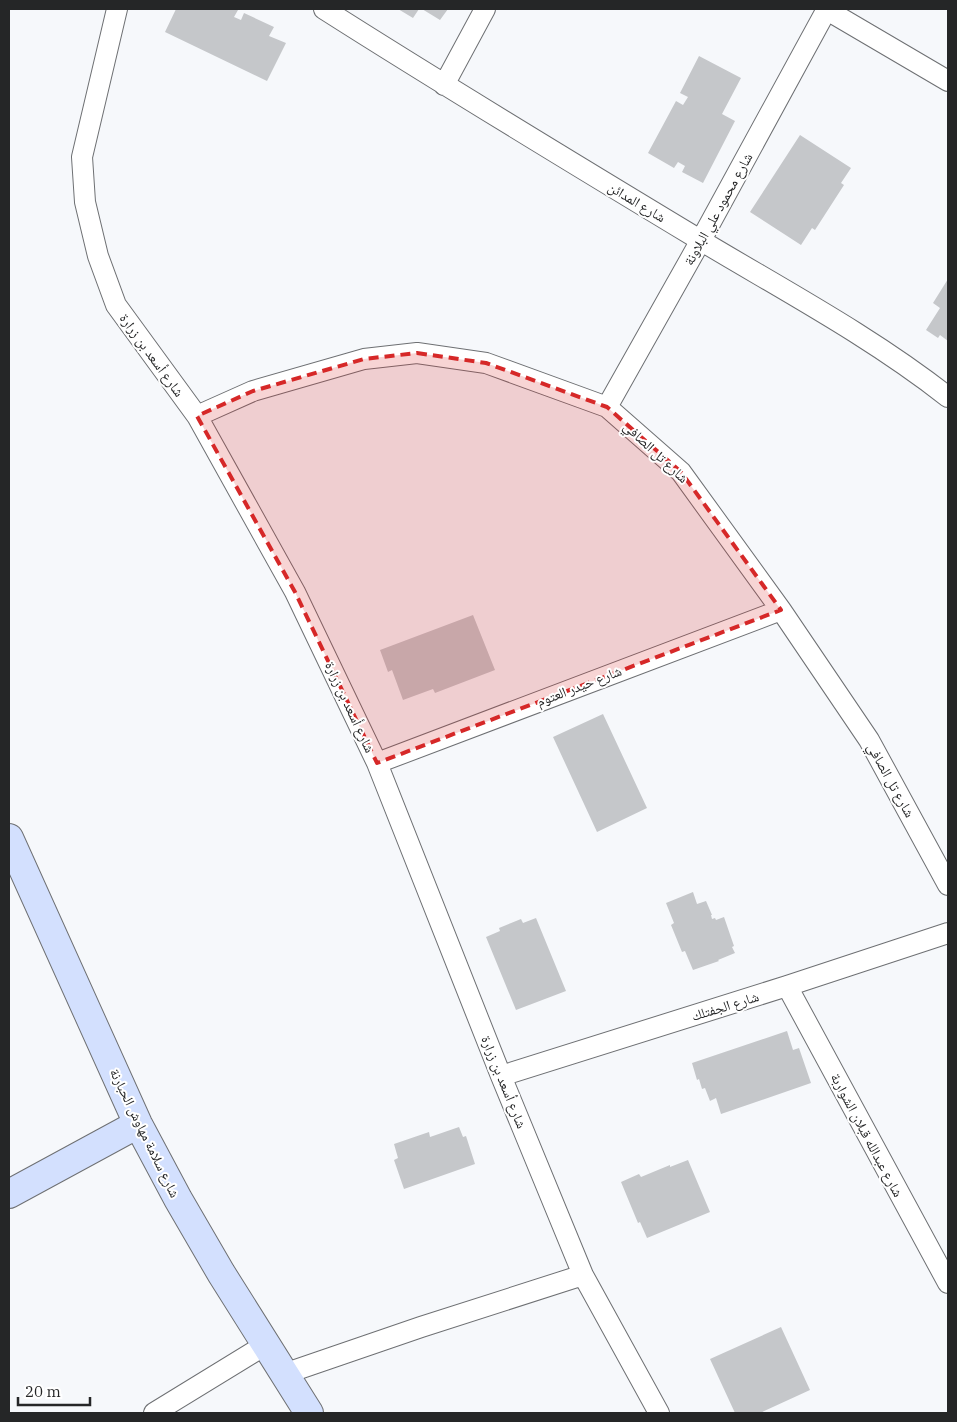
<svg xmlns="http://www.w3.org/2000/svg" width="957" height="1422" font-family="'IBM Plex Serif','Noto Naskh Arabic',serif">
	<rect width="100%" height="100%" fill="#f6f8fb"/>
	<path fill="#c5c7ca" d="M176 9H236L238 10 234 17 241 20 244 13 274 27 269 36 286 43 267 81 165 32Z
		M398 9H419L413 18Z
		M422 9H448L440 20Z
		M699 56 741 78 722 114 735 121 703 183 682 172 685 166 678 162 674 168 648 153 676 101 683 105 688 97 680 93Z
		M800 135 851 168 841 183 844 185 815 230 812 228 801 245 750 212Z
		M948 279V341L940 335 938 338 926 330 940 308 933 303Z
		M473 615 495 670 435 693 433 689 403 700 392 670 388 672 380 650Z
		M603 714 647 808 597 832 553 737Z
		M693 892 697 904 706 901 712 915H711L712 919 715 918 716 920 724 917 734 946 732 947 735 953 718 960 719 961 693 970 685 951 682 952 671 925 674 923 666 903Z
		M536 918 566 991 516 1010 486 937 500 931 499 928 521 919 523 923Z
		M787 1031 793 1050 799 1048 811 1083 721 1114 716 1098 710 1101 705 1088 702 1089 699 1079 697 1080 692 1063Z
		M459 1127 463 1137 466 1136 475 1164 404 1189 394 1160 398 1158 394 1144 429 1132 430 1137Z
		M688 1160 710 1212 647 1238 640 1222 638 1223 621 1182 639 1174 641 1177 670 1165V1167Z
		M781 1327 810 1390 760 1413H735L710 1359Z"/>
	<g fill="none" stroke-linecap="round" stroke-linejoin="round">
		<defs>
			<path id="street" d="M117 9 82 157 85 202 98 256 116 305 197 416 295 592 377 763 501 1076 583 1275 659 1413
				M324 9C448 88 574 164 700 240 785 291 870 336 948 397
				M827 10 948 81
				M444 85 485 9
				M607 407 701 240 827 9
				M197 416 253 391 364 359 417 353 486 363 607 407 681 472 781 610 869 740 948 885
				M377 763 781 610
				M787 986 948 1283
				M501 1076 787 986 948 933
				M284 1374 421 1327 583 1275
				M154 1413 265 1345"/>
			<path id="secondary" d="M9 838 138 1124 178 1199 221 1273 309 1413
				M9 1194 138 1124"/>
		</defs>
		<use href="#street" stroke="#6e7073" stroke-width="22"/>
		<use href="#secondary" stroke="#6e7073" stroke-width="30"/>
		<use href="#street" stroke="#fff" stroke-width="20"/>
		<use href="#secondary" stroke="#d3e0fe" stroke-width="28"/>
	</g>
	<path fill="#d62828" fill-opacity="0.2" stroke="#d62828" stroke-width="4" stroke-dasharray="10 6" stroke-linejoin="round" d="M417 353 486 363 607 407 681 472 781 610 377 763 295 592 197 416 253 391 364 359Z"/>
	<g text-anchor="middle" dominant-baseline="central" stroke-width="4" stroke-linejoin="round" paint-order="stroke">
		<g font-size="14" fill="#252627" stroke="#fff">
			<text transform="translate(637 202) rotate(31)">شارع المدائن</text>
			<text transform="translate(718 209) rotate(-61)">شارع محمود علي البلاونة</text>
			<text transform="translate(152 355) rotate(54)">شارع أسعد بن زرارة</text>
			<text transform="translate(656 452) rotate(43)">شارع تل الصافي</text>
			<text transform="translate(579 686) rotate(-21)">شارع حيدر العتوم</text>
			<text transform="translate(350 707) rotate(65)">شارع أسعد بن زرارة</text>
			<text transform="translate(891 780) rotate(61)">شارع تل الصافي</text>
			<text transform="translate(725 1006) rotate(-17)">شارع الجفتلك</text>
			<text transform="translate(504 1082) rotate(68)">شارع أسعد بن زرارة</text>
			<text transform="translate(145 1133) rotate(64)">شارع سلامة مهاوش الحبارنة</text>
			<text transform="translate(867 1135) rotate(62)">شارع عبدالله قبلان الشواربة</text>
		</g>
	</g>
	<rect width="957" height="1422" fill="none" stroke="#252627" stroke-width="20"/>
	<path d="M18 1397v8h72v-8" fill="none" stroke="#252627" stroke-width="2.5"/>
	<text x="25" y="1397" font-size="15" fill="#252627" stroke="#ffffff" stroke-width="4" paint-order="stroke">20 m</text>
</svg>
